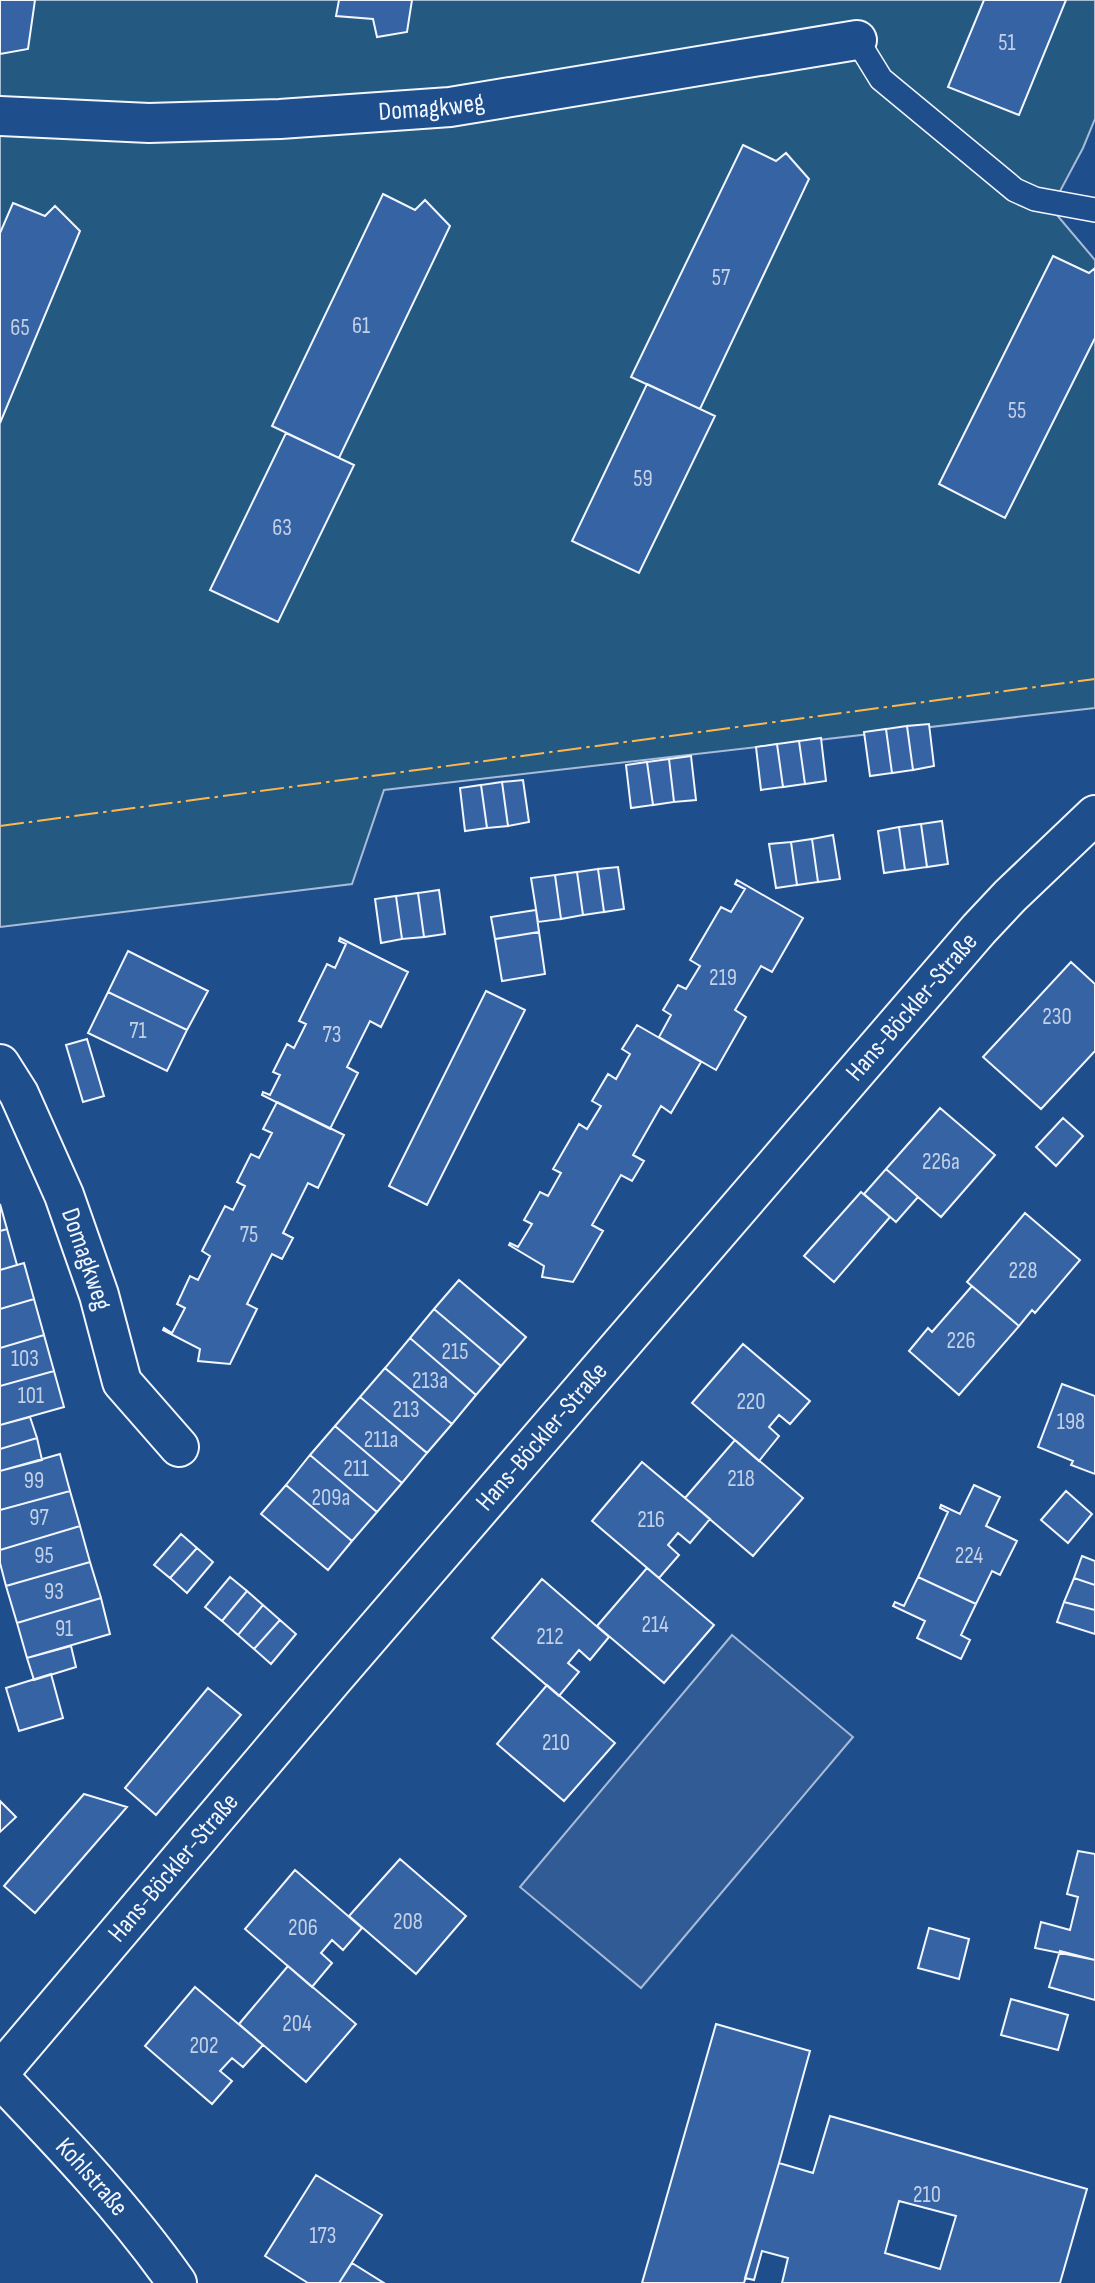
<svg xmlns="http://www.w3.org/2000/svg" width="1095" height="2283" font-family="'Sofia Sans Condensed',sans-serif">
	<rect width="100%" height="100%" fill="#1f4e8c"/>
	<path fill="#245a82" stroke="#a8bbd7" stroke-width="2" d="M0 0H1095V119L1083 148 1051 208 1095 260V708L384 790 352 884 0 927Z"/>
	<path fill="#305b95" stroke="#a8bbd7" stroke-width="2" d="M732 1635 853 1737 641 1988 520 1887Z"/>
	<path fill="#3563a3" stroke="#f2f6ff" stroke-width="2" fill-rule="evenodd" d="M0 0H35L28 49 0 54Z
		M339 0H412L407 32 377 37 373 19 336 16Z
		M984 0H1066L1019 115 948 87Z
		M743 145 776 161 786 153 809 179 700 409 631 377Z
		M383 194 415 210 425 200 450 226 339 458 272 426Z
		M13 203 45 216 55 206 80 231 0 423V233Z
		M1053 256 1089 273 1095 268V338L1005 518 939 484Z
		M647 384 715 416 639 573 572 541Z
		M286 433 354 465 278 622 210 590Z
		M929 724 934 766 913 770 907 726Z
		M907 726 913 770 892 773 886 729Z
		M886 729 892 773 870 776 864 732Z
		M821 738 826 781 805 784 799 741Z
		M799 741 805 784 783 787 777 744Z
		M777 744 783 787 761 790 756 747Z
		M691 756 696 800 674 802 669 759Z
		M669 759 674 802 653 805 647 762Z
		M647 762 653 805 631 808 626 765Z
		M523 780 529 822 508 826 502 782Z
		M502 782 508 826 487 828 481 785Z
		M481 785 487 828 465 831 460 788Z
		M942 821 948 864 927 867 921 824Z
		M921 824 927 867 905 870 899 827Z
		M899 827 905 870 884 873 878 831Z
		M833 835 840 879 818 882 812 839Z
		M812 839 818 882 797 885 791 842Z
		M791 842 797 885 776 888 769 844Z
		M618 867 624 909 604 912 598 869Z
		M598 869 604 912 583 915 577 872Z
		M577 872 583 915 561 919 555 875Z
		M555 875 561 919 538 922 531 878Z
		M737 880 803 918 772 972 761 966 735 1010 746 1017 716 1070 659 1037 671 1015 663 1010 678 985 686 989 700 966 690 960 721 907 731 912 745 889 735 884Z
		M439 890 445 934 424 937 418 893Z
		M418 893 424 937 402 939 396 896Z
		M396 896 402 939 381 943 375 899Z
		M536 910 539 932 495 939 491 917Z
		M539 932 545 974 502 981 495 939Z
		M340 938 408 972 381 1027 370 1021 347 1067 358 1073 330 1129 262 1095 263 1092 270 1095 280 1075 273 1072 287 1044 294 1048 306 1024 299 1021 327 964 335 968 346 944 339 941Z
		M128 951 208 991 187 1030 108 992Z
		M1071 962 1095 984V1051L1041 1109 983 1057Z
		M486 991 525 1010 427 1205 389 1186Z
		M108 992 187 1030 167 1071 88 1033Z
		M637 1025 701 1062 671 1113 661 1106 633 1155 644 1161 632 1181 621 1175 592 1225 603 1231 573 1282 542 1277 544 1266 509 1245 510 1243 518 1247 532 1224 524 1220 540 1192 548 1196 561 1173 553 1169 579 1124 587 1129 601 1106 592 1101 608 1074 616 1079 630 1054 622 1049Z
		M87 1039 104 1096 83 1102 66 1045Z
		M277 1102 344 1135 318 1188 308 1183 283 1233 293 1238 282 1259 272 1254 247 1304 257 1309 230 1364 198 1361 200 1349 163 1330 164 1328 172 1333 185 1308 177 1304 190 1276 198 1280 210 1256 202 1251 225 1206 233 1210 245 1186 237 1182 251 1154 259 1158 272 1133 263 1129Z
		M940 1108 995 1155 941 1217 886 1169Z
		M1063 1118 1083 1136 1056 1166 1036 1147Z
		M886 1169 918 1197 896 1222 864 1194Z
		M861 1192 890 1217 834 1282 804 1256Z
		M0 1204 7 1229 0 1231Z
		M1025 1213 1080 1260 1035 1313 1032 1310 1019 1326 967 1282Z
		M7 1229 17 1265 0 1270V1231Z
		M24 1263 34 1299 0 1309V1270Z
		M459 1280 526 1337 501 1366 434 1309Z
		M972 1286 1019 1326 959 1395 909 1351 928 1328 932 1332Z
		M34 1299 44 1335 0 1348V1309Z
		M434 1309 501 1366 476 1395 410 1338Z
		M44 1335 54 1371 0 1386V1348Z
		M410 1338 476 1395 452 1424 385 1368Z
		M743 1344 810 1401 790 1424 779 1415 769 1427 779 1436 759 1461 692 1403Z
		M385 1368 452 1424 427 1453 360 1397Z
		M54 1371 64 1407 0 1425V1386Z
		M1062 1384 1095 1396V1474L1071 1465 1073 1461 1038 1447Z
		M360 1397 427 1453 402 1483 335 1426Z
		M30 1417 37 1438 0 1449V1425Z
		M335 1426 402 1483 377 1512 310 1455Z
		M37 1438 42 1460 0 1471V1449Z
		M735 1440 803 1498 753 1556 685 1498Z
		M60 1454 70 1491 0 1510V1471Z
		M310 1455 377 1512 352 1541 286 1485Z
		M642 1462 710 1519 690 1543 678 1533 668 1545 679 1555 659 1578 592 1521Z
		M286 1485 352 1541 328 1570 261 1514Z
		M974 1485 1000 1497 986 1526 1017 1541 1000 1575 992 1571 976 1604 918 1577 948 1512 940 1508 941 1505 960 1514Z
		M70 1491 80 1526 0 1550V1510Z
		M1066 1491 1092 1514 1068 1543 1041 1520Z
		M80 1526 90 1562 6 1586 0 1563V1550Z
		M181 1534 197 1548 170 1578 154 1565Z
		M197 1548 213 1562 187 1593 170 1578Z
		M1082 1556 1095 1561V1585L1074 1578Z
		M90 1562 101 1598 17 1623 6 1586Z
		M647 1568 714 1625 664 1683 597 1626Z
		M230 1577 247 1591 222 1621 205 1607Z
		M918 1577 976 1604 961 1635 970 1640 961 1659 917 1638 925 1621 893 1606 895 1602 904 1606Z
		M1074 1578 1095 1585V1610L1064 1602Z
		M542 1579 609 1637 590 1660 579 1650 568 1663 579 1672 559 1696 492 1638Z
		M247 1591 263 1605 238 1635 222 1621Z
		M101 1598 110 1634 27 1658 17 1623Z
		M1064 1602 1095 1610V1634L1057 1622Z
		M263 1605 280 1620 254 1649 238 1635Z
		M280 1620 296 1634 271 1664 254 1649Z
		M71 1646 76 1667 34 1680 27 1658Z
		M51 1674 63 1718 19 1731 6 1688Z
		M547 1685 615 1743 564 1801 497 1744Z
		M208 1688 241 1715 156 1815 125 1788Z
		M84 1794 127 1807 35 1913 4 1886Z
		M0 1801 16 1817 0 1832Z
		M1078 1851 1095 1854V1960L1035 1948 1041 1922 1070 1930 1078 1897 1067 1894Z
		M400 1859 466 1916 416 1974 349 1916Z
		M295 1870 362 1928 343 1950 332 1940 321 1953 332 1963 312 1987 245 1929Z
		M929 1928 969 1939 959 1979 918 1968Z
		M1060 1951 1095 1960V2000L1049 1987Z
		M288 1966 356 2024 306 2082 239 2024Z
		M195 1987 263 2045 243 2067 232 2058 220 2071 232 2081 212 2104 145 2046Z
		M1011 1999 1068 2015 1058 2050 1001 2035Z
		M716 2024 810 2051 779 2163 744 2283H642Z
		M830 2116 1087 2189 1060 2283H782L788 2258 762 2251 754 2280 745 2278 779 2163 813 2173ZM899 2201 956 2216 940 2269 885 2253Z
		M316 2175 382 2215 339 2283H308L265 2256Z
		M352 2263 384 2283H339Z"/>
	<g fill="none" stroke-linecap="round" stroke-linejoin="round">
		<defs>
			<path id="service" d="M857 40 881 79 1015 190 1035 199 1095 210"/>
			<g id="minor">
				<path id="s1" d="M0 116 149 123 280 119 450 107 857 40"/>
				<path id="s2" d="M0 1064 19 1094 64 1195 99 1295 122 1382 179 1447"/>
				<path id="s3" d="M0 2078C62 2143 125 2209 177 2283"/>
			</g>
			<g id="tertiary">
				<path id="s4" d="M0 2072 333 1679 979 929 1010 896 1095 815"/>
			</g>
		</defs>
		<use href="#service" stroke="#f2f6ff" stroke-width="26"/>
		<use href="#minor" stroke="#f2f6ff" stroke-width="42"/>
		<use href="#tertiary" stroke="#f2f6ff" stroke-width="42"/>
		<use href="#service" stroke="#1f4e8c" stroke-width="23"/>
		<use href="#minor" stroke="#1f4e8c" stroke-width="38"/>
		<use href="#tertiary" stroke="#1f4e8c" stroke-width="38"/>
		<path stroke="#ffb74d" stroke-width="2" stroke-dasharray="24 5 3.5 5" stroke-linecap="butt" d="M0 826 1095 679"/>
	</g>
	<g text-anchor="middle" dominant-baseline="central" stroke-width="5" stroke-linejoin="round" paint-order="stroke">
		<g font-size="23" fill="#c3d1e8">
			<text x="1007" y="43">51</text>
			<text x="721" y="278">57</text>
			<text x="361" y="326">61</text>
			<text x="20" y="328">65</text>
			<text x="1017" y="411">55</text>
			<text x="643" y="479">59</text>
			<text x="282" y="528">63</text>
			<text x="723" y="978">219</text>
			<text x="1057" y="1017">230</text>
			<text x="138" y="1031">71</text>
			<text x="332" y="1035">73</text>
			<text x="941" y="1162">226a</text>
			<text x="249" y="1235">75</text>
			<text x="1023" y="1271">228</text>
			<text x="961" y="1341">226</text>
			<text x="455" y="1352">215</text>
			<text x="25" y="1359">103</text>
			<text x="430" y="1381">213a</text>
			<text x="31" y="1396">101</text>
			<text x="751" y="1402">220</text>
			<text x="406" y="1410">213</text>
			<text x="1071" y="1422">198</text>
			<text x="381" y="1440">211a</text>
			<text x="356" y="1469">211</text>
			<text x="741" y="1479">218</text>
			<text x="34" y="1481">99</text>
			<text x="331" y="1498">209a</text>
			<text x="39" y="1518">97</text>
			<text x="651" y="1520">216</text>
			<text x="44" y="1556">95</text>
			<text x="969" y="1556">224</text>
			<text x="54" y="1592">93</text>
			<text x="655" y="1625">214</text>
			<text x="64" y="1629">91</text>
			<text x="550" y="1637">212</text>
			<text x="556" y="1743">210</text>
			<text x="408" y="1922">208</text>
			<text x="303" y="1928">206</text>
			<text x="297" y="2024">204</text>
			<text x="204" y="2046">202</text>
			<text x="927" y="2195">210</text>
			<text x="323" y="2236">173</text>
		</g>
		<g font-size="26" fill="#f2f6ff" stroke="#1f4e8c">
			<text stroke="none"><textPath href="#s1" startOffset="432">Domagkweg</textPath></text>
			<text stroke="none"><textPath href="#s4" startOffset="1402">Hans-Böckler-Straße</textPath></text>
			<text stroke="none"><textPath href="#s2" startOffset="214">Domagkweg</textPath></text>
			<text stroke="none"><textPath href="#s4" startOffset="835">Hans-Böckler-Straße</textPath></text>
			<text stroke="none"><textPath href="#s4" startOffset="268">Hans-Böckler-Straße</textPath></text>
			<text stroke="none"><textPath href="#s3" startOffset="135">Kohlstraße</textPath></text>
		</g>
	</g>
</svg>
